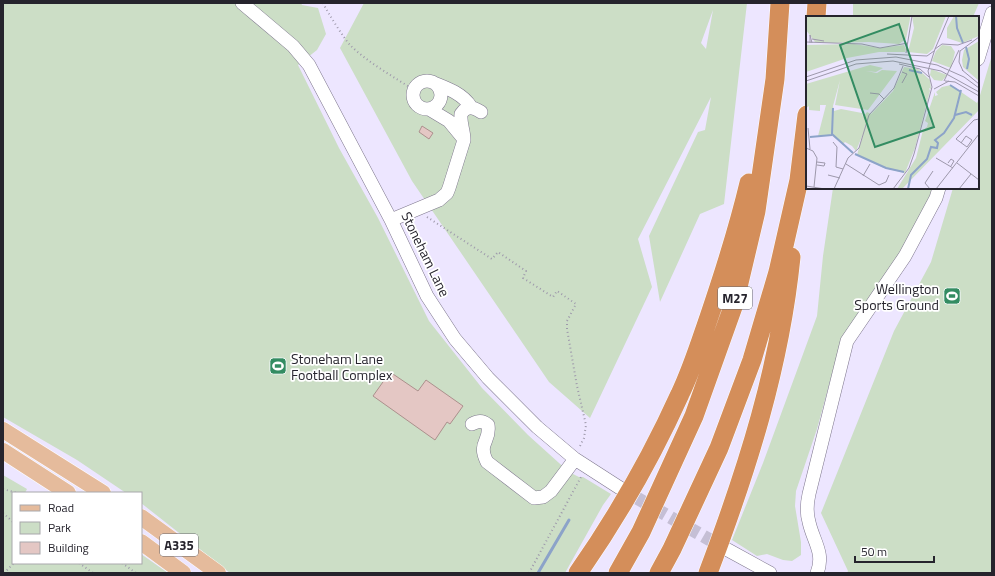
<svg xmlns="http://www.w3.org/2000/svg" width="995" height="576" font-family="'Titillium Web',sans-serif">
	<rect width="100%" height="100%" fill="#ede6ff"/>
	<path fill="#ccdec6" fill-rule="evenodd" d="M3 3H301L302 5 318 8 326 34 317 50 298 65 339 148 378 218 429 321 482 388 528 435 569 472 579 477H583L611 494 603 505 565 573H230L141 503V493H126L77 460 3 417Z
		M364 3H747L724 204 700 214 660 302 649 236 698 132 705 130 711 97 638 239 652 287 590 418 549 382 412 181 340 48ZM713 10 706 49 701 43Z
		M853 3H979L973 17H853Z
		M992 55V573H847L848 571 821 513 894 331 931 262 953 188H978V102Z
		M833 188H932L930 197 893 267 841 341 817 429 796 491 795 506 801 542V555L792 561 783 560 767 554 757 556 732 540 763 463 817 316 823 256Z
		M3 475 27 489 25 493H13V563H141V554L168 573H3Z"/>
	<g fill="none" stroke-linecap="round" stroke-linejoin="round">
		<path stroke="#8ca3c9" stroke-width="3" d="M538 573 569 520"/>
	</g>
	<path fill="#e4c7c4" stroke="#ac908d" d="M422 126 433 133 429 139 419 132Z
		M390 372 418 391 426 380 463 406 450 424 447 422 435 440 373 396Z"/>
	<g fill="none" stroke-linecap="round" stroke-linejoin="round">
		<path stroke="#c5bfd5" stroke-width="13" stroke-dasharray="13 6" stroke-linecap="butt" d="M621 489 724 548"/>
		<defs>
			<path id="minor" d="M242 3 293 46 309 65 391 220 427 296 455 339 488 378 537 427 575 459 620 488
				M978 59 992 13
				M413 95a14 14 0 1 1 28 0a14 14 0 1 1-28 0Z
				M434 83C447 88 463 94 471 107
				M429 109 449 121 463 138
				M391 220 439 200 447 193 449 188 464 140C464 131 460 123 461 114 467 105 473 107 481 112
				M472 424C478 421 482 420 488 425 491 442 477 442 487 462L534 498 543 497 551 491 575 459
				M728 550 770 573
				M817 573C825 553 813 541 809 522 806 512 807 503 809 494L847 341 905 256 936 198 939 188"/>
			<path id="major" d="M3 430 103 493
				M3 451 68 493
				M141 517 218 573
				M141 542 183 573"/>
			<path id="highway" d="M816 17 817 3
				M578 573C617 517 652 456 680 394 692 369 700 343 709 317 724 273 738 229 749 183
				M618 573 641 532 694 416 734 304 756 211 775 79 780 3
				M659 573 672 549 719 448 752 360 778 272 799 180 807 115
				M708 573C747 470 780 367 791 257"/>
		</defs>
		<use href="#minor" stroke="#7e778d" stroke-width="14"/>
		<use href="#major" stroke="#fff" stroke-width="17"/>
		<use href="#highway" stroke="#fff" stroke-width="20"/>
		<path stroke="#9e99ab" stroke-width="2" stroke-dasharray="1 3" stroke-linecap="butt" d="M323 3C328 13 343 37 350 45 367 62 394 77 414 90
			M427 217 492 259 498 252 526 271 523 278 553 297 557 291 576 304 567 321V329L577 386 586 425 584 438 579 448
			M3 489 17 493
			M3 513 13 522
			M79 563 93 573
			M122 563 136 573
			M4 573 14 563
			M529 573 581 477"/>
		<use href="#minor" stroke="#fff" stroke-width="13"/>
		<use href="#major" stroke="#e5bb9c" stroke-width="16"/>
		<use href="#highway" stroke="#d48e5a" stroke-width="19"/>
	</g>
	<defs>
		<symbol id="stadium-square" viewBox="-11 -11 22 22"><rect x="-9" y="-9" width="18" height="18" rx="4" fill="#338c62" stroke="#fff"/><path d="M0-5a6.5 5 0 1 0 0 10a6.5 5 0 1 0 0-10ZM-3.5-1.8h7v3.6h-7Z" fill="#fff"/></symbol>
	</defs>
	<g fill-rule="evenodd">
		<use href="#stadium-square" x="942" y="286" width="20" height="20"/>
		<use href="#stadium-square" x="268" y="356" width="20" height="20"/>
	</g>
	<g text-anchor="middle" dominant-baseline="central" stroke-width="3.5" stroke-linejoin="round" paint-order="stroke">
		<g fill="#fff" stroke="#67666c" stroke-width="1">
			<rect x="718" y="287" width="34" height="22" rx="3"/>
			<rect x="160" y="534" width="38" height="22" rx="3"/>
		</g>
		<g font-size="13" font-weight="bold" fill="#26242d">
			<text x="735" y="298">M27</text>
			<text x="179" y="545">A335</text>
		</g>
		<g font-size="14" fill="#26242d" stroke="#fff">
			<text transform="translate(426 254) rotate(64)">Stoneham Lane</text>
		</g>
		<g font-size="14" fill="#26242d" stroke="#fff" text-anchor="end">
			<text x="939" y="288">Wellington<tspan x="939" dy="16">Sports Ground</tspan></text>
			<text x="291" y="358" text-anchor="start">Stoneham Lane<tspan x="291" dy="16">Football Complex</tspan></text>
		</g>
	</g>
	<g transform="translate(806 16)">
		<rect width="173" height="173" fill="#ede6ff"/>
		<path d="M0 0H104V3L100 23 93 28 63 26 26 27 9 26 0 14ZM106 0H140L127 33 121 38 102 36 108 12ZM148 0H173V20L156 27 141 22V12ZM173 25V65L157 51 156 44 158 34ZM48 28 74 32 98 29 100 33 99 36H73L41 42 0 56V29ZM136 29 145 30 149 36 145 52 126 45 130 35ZM64 49 77 52 70 56 60 55 71 57 76 54 91 55 62 94 29 89 34 64 27 90 28 95 35 93 56 97 57 101 61 96 65 98 87 75 98 51 112 53 124 64 125 73 123 72 124 75 109 132 99 157 78 152 51 139 57 118 50 135 46 130 39 126 37 128 25 119 12 120 20 89H14V95L3 94V90L0 92V68ZM125 53 141 59 136 65 128 64 124 59ZM145 69 171 87 173 83V94L96 173H91L110 142 117 114 121 111 122 107 119 105 129 76V80L132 79 130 76 136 71Z" fill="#ccdec6"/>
		<path fill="none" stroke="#8ca3c9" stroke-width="2" d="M150 0 151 12 157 27M160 31 163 43 161 53M103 54 116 57M144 69 155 76M27 92 26 118 47 137M149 99 160 96 166 99M4 121 26 119M49 138 80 152 98 156M102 173 105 159 121 143 125 131 131 132 132 127 129 124 138 117 148 102 155 74"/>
		<path fill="none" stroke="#9d98ab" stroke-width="1" d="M6 23 18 25M0 26 56 28 74 32 102 27M4 27V19L6 27M129 33 143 0M100 37 106 0M81 38 121 40 128 35M93 48 114 53 123 61M156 54 173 68M157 55 153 46 154 35 173 21M96 56 101 58 96 67M0 61 50 44 90 41 131 49 158 61 173 72M0 65 50 48 87 45 135 55 173 76M138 65 153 34M139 65 149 66 173 80M128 73 143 65M64 77 73 78 78 83M2 112 4 133M166 124 161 131 150 123 168 104 173 103M27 126 31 131 30 151 37 153M155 127 160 120 166 124M0 132 7 135 11 142 8 171M130 142 147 152M142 147 145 143 148 145 145 150M151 147 173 164M40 148 73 169M11 149 18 150 19 147 11 146M22 159 34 162M57 160 64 148M73 169 80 166 83 159M0 170 19 173M28 173 42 142 53 132 63 99 88 72 97 50M87 173 103 152 108 138 126 71 122 55 129 33 136 28 152 29 166 24M124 173 119 167 127 155M130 173 173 118M153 173 165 158"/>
		<path fill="#338c62" fill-opacity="0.15" stroke="#338c62" stroke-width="2" d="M93 8 128 111 69 131 34 29Z"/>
		<rect width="173" height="173" fill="none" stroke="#26242d" stroke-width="2"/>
	</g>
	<rect width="995" height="576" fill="none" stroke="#26242d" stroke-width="8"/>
	<rect x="12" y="492" width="130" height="72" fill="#ffffff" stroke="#a8a7ab"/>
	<rect x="20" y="505" width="20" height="6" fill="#e5bb9c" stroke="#a8a7ab"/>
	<text x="48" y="512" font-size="12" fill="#26242d">Road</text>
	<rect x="20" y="522" width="20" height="12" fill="#ccdec6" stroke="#a8a7ab"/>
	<text x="48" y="532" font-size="12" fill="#26242d">Park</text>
	<rect x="20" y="542" width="20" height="12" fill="#e4c7c4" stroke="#a8a7ab"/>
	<text x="48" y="552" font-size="12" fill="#26242d">Building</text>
	<path d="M855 556v6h79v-6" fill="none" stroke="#26242d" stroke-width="2"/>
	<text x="861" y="556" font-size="12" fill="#26242d" stroke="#ffffff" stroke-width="3" paint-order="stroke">50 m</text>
</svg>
